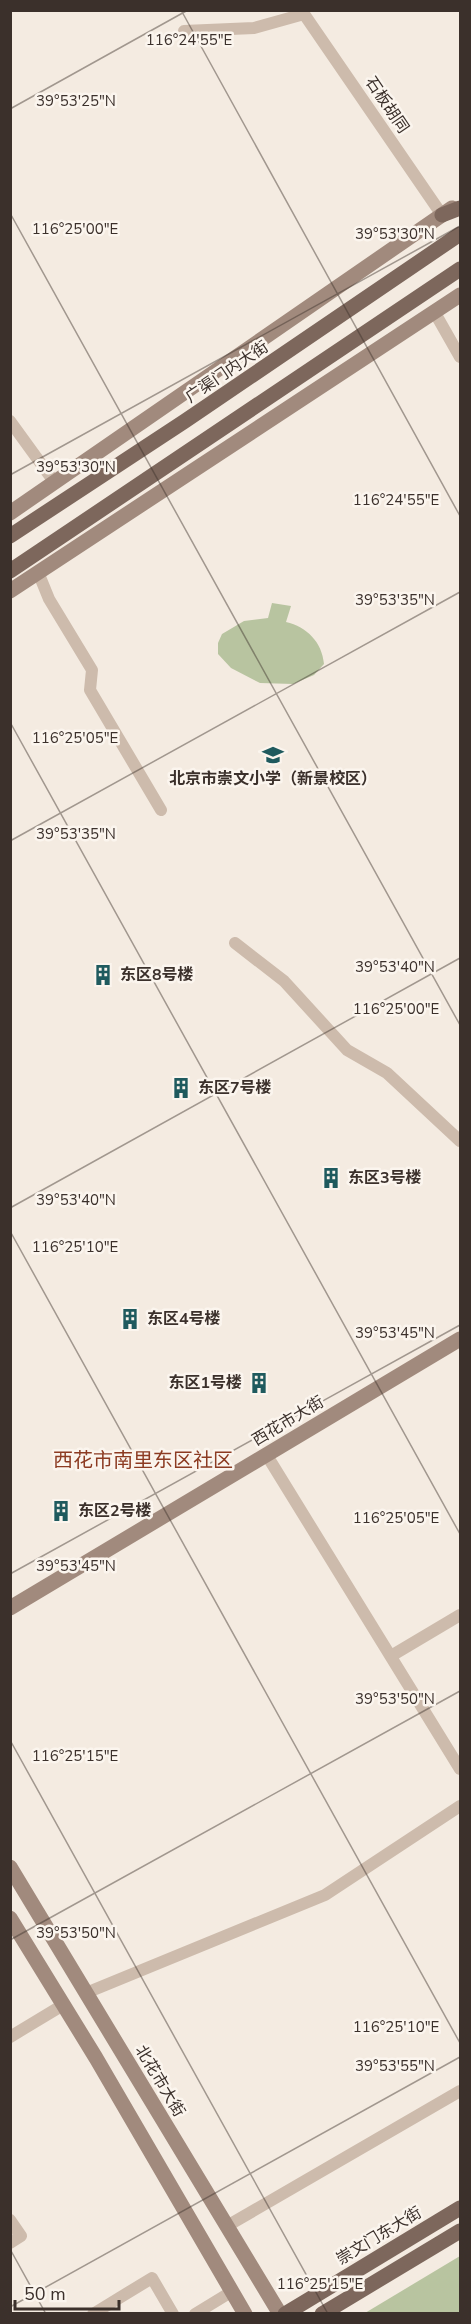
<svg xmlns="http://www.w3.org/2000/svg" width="471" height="2324" font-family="'Nunito Sans','Noto Sans SC',sans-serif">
	<rect width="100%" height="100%" fill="#f4ebe1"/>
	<path fill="#b8c4a0" d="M272 603 291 606 286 622C307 627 322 642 324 664L314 675 293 684 260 683 231 668 218 654V643L222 634 244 621 268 618Z
		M460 2256V2313H365Z"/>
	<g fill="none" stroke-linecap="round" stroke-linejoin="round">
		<path stroke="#cdbbac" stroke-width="12" d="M184 31 254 28 304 14 442 215
			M435 313 460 357
			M10 421 55 483
			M38 572 49 599 92 670 90 690 161 810
			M235 943 284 981 347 1050 387 1073 460 1141
			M266 1454 460 1769
			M391 1656 460 1615
			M86 1993 325 1895 460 1806
			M10 2037 63 2005
			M10 2220 21 2236 10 2243
			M227 2226 460 2091
			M93 2314 152 2278 173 2314
			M195 2314 231 2292"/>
		<path stroke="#a18a7d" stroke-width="15" d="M10 513 452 208
			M10 591 460 295
			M10 1608 460 1339
			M10 1867 280 2314
			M10 1918 96 2058 245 2314"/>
		<path stroke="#7d675c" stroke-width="15" d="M442 215 460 208
			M10 536 185 421 460 234
			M10 571 460 269
			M285 2314 460 2208
			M322 2314 460 2231"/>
	</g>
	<path fill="none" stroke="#3b302b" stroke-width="1.5" stroke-opacity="0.45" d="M181 10 460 516M10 109 188 10M10 213 460 1025M10 475 460 226M10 722 460 1534M10 841 460 592M10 1208 460 958M10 1231 460 2043M10 1574 460 1325M10 1740 328 2314M10 1940 460 1691M10 2249 46 2314M10 2307 460 2057"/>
	<defs>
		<symbol id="school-bare" viewBox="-9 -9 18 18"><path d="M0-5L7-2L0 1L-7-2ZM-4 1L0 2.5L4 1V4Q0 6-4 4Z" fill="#1f5a5e" stroke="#fbf5ee" stroke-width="2.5" paint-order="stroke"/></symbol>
		<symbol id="building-bare" viewBox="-9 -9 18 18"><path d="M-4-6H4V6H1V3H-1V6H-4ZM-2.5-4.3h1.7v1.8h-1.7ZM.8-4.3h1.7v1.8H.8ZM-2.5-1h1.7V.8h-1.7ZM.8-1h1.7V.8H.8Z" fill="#1f5a5e" stroke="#fbf5ee" stroke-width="2.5" paint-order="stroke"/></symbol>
	</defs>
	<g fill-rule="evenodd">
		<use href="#school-bare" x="258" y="740" width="30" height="30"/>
		<use href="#building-bare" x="88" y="960" width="30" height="30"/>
		<use href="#building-bare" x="166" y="1073" width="30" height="30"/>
		<use href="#building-bare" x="316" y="1163" width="30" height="30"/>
		<use href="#building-bare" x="115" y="1304" width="30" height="30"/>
		<use href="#building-bare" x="244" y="1368" width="30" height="30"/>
		<use href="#building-bare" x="46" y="1496" width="30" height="30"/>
	</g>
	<g text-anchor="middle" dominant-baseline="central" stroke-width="5" stroke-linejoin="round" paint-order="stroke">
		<g font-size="16" fill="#3b302b" stroke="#fbf5ee">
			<text transform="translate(387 105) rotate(56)">石板胡同</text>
			<text transform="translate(227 372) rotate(-34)">广渠门内大街</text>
			<text transform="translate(288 1421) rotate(-31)">西花市大街</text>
			<text transform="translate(160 2081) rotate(59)">北花市大街</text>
			<text transform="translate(379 2236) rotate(-31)">崇文门东大街</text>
		</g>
		<g font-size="16" font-weight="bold" fill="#3b302b" stroke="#fbf5ee" text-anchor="start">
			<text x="273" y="779" text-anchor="middle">北京市崇文小学（新景校区）</text>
			<text x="120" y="975">东区8号楼</text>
			<text x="198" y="1088">东区7号楼</text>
			<text x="348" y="1178">东区3号楼</text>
			<text x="147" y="1319">东区4号楼</text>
			<text x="242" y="1383" text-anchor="end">东区1号楼</text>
			<text x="78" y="1511">东区2号楼</text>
		</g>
		<g font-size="20" fill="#8c3b22" stroke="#fbf5ee">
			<text x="143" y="1460">西花市南里东区社区</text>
		</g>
	</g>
	<g font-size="15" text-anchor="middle" fill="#3b302b" stroke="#fbf5ee" stroke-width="5" stroke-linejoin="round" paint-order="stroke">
		<text x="189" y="45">116°24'55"E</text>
		<text x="76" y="106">39°53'25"N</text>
		<text x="75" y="234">116°25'00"E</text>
		<text x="395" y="239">39°53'30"N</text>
		<text x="76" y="472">39°53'30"N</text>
		<text x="396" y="505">116°24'55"E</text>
		<text x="395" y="605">39°53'35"N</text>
		<text x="75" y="743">116°25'05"E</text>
		<text x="76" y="839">39°53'35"N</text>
		<text x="395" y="972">39°53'40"N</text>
		<text x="396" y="1014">116°25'00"E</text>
		<text x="76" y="1205">39°53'40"N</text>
		<text x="75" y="1252">116°25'10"E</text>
		<text x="395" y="1338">39°53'45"N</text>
		<text x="396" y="1523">116°25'05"E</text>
		<text x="76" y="1571">39°53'45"N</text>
		<text x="395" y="1704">39°53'50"N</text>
		<text x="75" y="1761">116°25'15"E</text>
		<text x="76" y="1938">39°53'50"N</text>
		<text x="396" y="2032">116°25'10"E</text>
		<text x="395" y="2071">39°53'55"N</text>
		<text x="320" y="2289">116°25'15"E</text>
	</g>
	<rect width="471" height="2324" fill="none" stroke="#3b302b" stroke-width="24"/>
	<path d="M15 2300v9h104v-9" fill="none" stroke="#3b302b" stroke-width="3"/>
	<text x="24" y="2300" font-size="18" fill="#3b302b" stroke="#fbf5ee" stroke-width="4.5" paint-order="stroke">50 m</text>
</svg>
